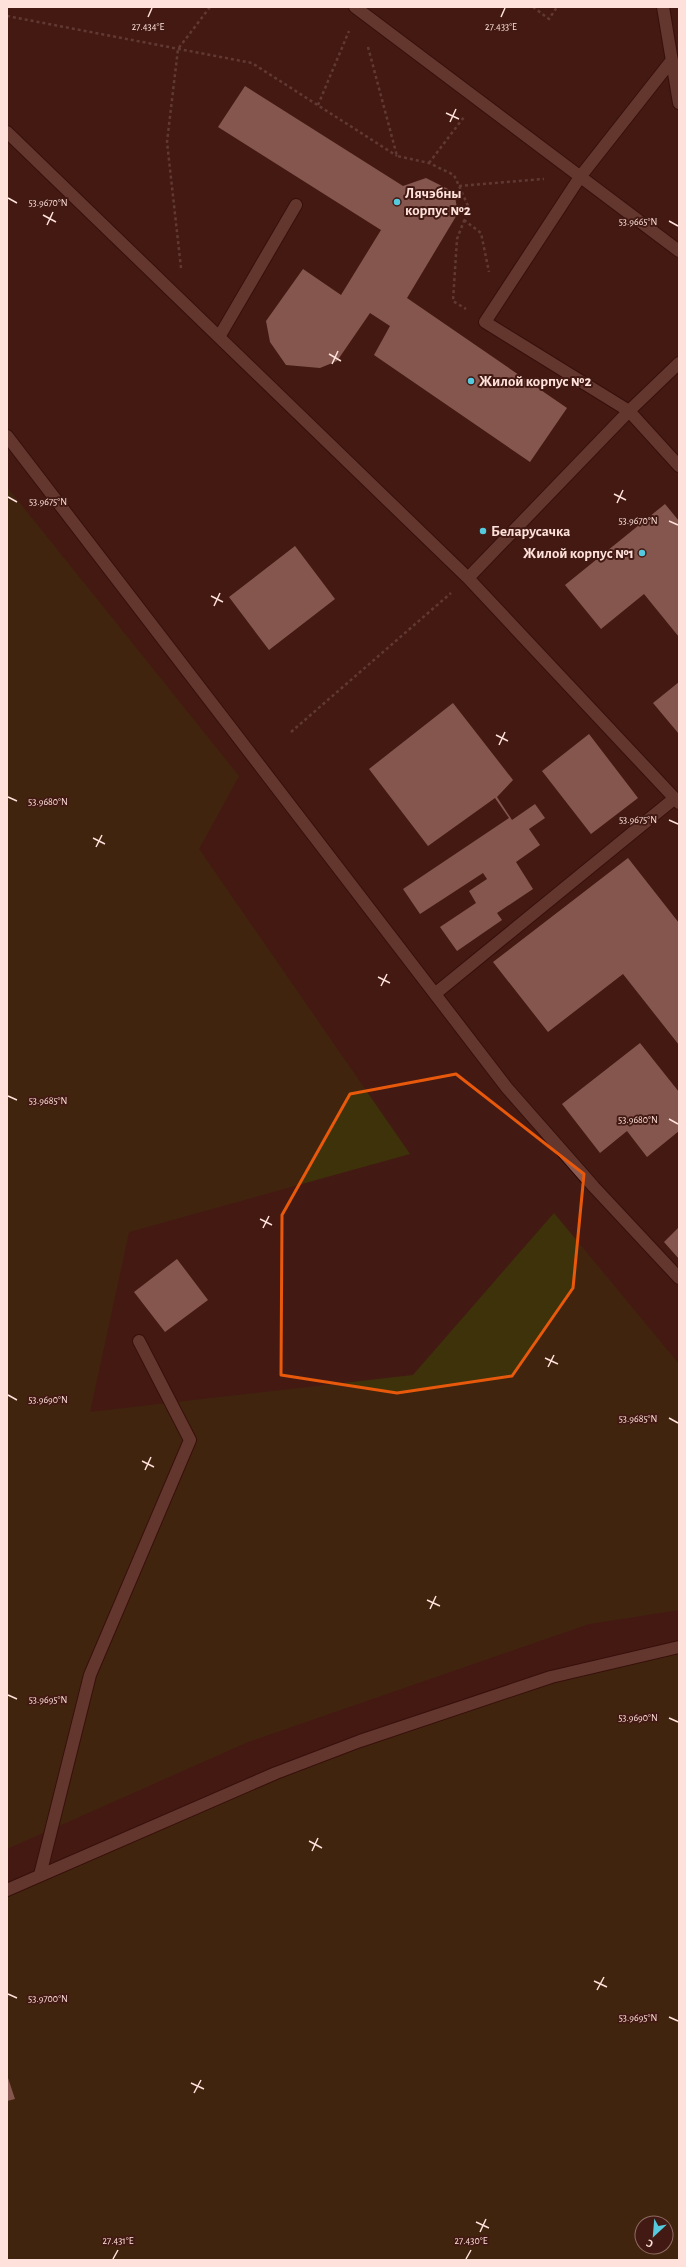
<svg xmlns="http://www.w3.org/2000/svg" width="686" height="2267" font-family="'Alegreya Sans',sans-serif">
	<rect width="100%" height="100%" fill="#431a13"/>
	<path fill="#3e320b" fill-rule="evenodd" d="M7 487 239 776 199 849 410 1154 129 1232 90 1412 413 1375 554 1213 679 1364V1610L589 1624 248 1742 7 1849Z
		M679 1647V2260H7V1890L276 1773 452 1711ZM642 2223H666V2247H642Z"/>
	<path fill="#d5a195" d="M245 86 403 186 426 178 454 192 458 213 407 298 567 408 530 462 374 355 390 326 370 313 337 361 320 368 286 365 270 342 266 321 303 269 341 295 381 230 218 127Z
		M665 504 679 521V637L644 594 601 629 565 585Z
		M295 546 335 599 269 650 229 597Z
		M679 682V734L653 703Z
		M453 703 513 780 497 797 512 820 535 804 545 818 529 829 540 845 516 862 533 889 497 913 502 920 457 951 440 927 476 903 469 891 487 879 483 873 420 914 403 889 509 818 495 798 428 846 369 769Z
		M589 734 638 798 591 834 542 771Z
		M628 858 679 923V1045L623 974 548 1032 493 962Z
		M640 1043 679 1092V1131L647 1157 627 1131 600 1153 562 1104Z
		M679 1227V1259L664 1242Z
		M177 1259 208 1300 165 1332 134 1292Z
		M7 2075 15 2099 7 2101Z"/>
	<g fill="none" stroke-linecap="round" stroke-linejoin="round">
		<defs>
			<path id="minor" d="M355 7 679 251
				M663 7 679 103
				M672 60 580 177 485 322 629 411 679 466
				M7 132 468 578 679 803
				M219 337 296 205
				M7 436 507 1088 594 1187 679 1278
				M468 578 629 411 679 363
				M436 993 675 798
				M40 1875 90 1675 190 1440 139 1341
				M7 1890 276 1773 360 1741 551 1677 679 1647"/>
		</defs>
		<use href="#minor" stroke="#280301" stroke-width="14"/>
		<path stroke="#85615a" stroke-width="2.5" stroke-dasharray="3 3" stroke-linecap="butt" d="M533 7 549 19 557 7
			M7 16 252 63 397 156
			M368 47 397 156 429 163 454 175 469 208 457 239 453 301 466 309
			M318 105 349 31
			M429 163 464 117
			M459 186 544 179
			M464 220 481 233 489 272
			M181 268 167 142 178 49 210 7
			M291 732 451 593"/>
		<use href="#minor" stroke="#8a5a51" stroke-width="12"/>
	</g>
	<path d="M0 0H686V2267H0ZM456 1074 584 1174 573 1288 512 1376 397 1393 281 1375 282 1215 350 1094Z" fill="#431a13" fill-opacity=".55" fill-rule="evenodd"/>
	<path fill="none" stroke="#e8590c" stroke-width="3" stroke-linejoin="round" d="M456 1074 584 1174 573 1288 512 1376 397 1393 281 1375 282 1215 350 1094Z"/>
	<path fill="none" stroke="#fee1db" stroke-width="1.5" d="M148 17 152 8M501 17 505 8M446 113 459 119M450 122 456 109M8 198 17 203M43 215 56 222M669 221 678 226M47 225 53 212M329 354 341 361M332 364 338 351M614 494 626 500M8 497 17 502M617 503 623 490M669 521 678 525M211 596 223 602M214 606 220 593M496 735 508 741M499 745 505 732M8 797 17 801M669 820 678 824M93 838 105 844M96 847 102 835M378 977 390 983M381 986 387 974M8 1096 17 1100M669 1119 678 1124M260 1219 272 1225M263 1228 269 1216M545 1358 558 1364M548 1367 554 1355M8 1395 17 1400M669 1418 678 1423M142 1461 154 1467M145 1470 151 1457M427 1600 440 1606M430 1609 436 1596M8 1695 17 1699M669 1718 678 1722M309 1841 322 1848M312 1851 318 1838M594 1981 607 1987M597 1990 604 1977M8 1994 17 1998M669 2017 678 2021M191 2083 204 2089M194 2093 201 2080M476 2222 489 2228M480 2232 486 2219M113 2259 118 2250M466 2259 471 2250"/>
	<g fill="#55cadf" stroke="#431a13" stroke-width="1.5">
		<circle cx="397" cy="202" r="4"/>
		<circle cx="471" cy="381" r="4"/>
		<circle cx="483" cy="531" r="4"/>
		<circle cx="642" cy="553" r="4"/>
	</g>
	<g text-anchor="middle" dominant-baseline="central" stroke-width="4" stroke-linejoin="round" paint-order="stroke">
		<g font-size="15" font-weight="bold" fill="#fee1db" stroke="#431a13" text-anchor="start">
			<text x="405" y="193">Лячэбны<tspan x="405" dy="17">корпус №2</tspan></text>
			<text x="479" y="381">Жилой корпус №2</text>
			<text x="491" y="531">Беларусачка</text>
			<text x="634" y="553" text-anchor="end">Жилой корпус №1</text>
		</g>
	</g>
	<g font-size="10" text-anchor="middle" fill="#fee1db" stroke="#431a13" stroke-width="4" stroke-linejoin="round" paint-order="stroke">
		<text x="148" y="30">27.434°E</text>
		<text x="501" y="30">27.433°E</text>
		<text x="48" y="206">53.9670°N</text>
		<text x="638" y="225">53.9665°N</text>
		<text x="48" y="505">53.9675°N</text>
		<text x="638" y="524">53.9670°N</text>
		<text x="48" y="805">53.9680°N</text>
		<text x="638" y="823">53.9675°N</text>
		<text x="48" y="1104">53.9685°N</text>
		<text x="638" y="1123">53.9680°N</text>
		<text x="48" y="1403">53.9690°N</text>
		<text x="638" y="1422">53.9685°N</text>
		<text x="48" y="1703">53.9695°N</text>
		<text x="638" y="1721">53.9690°N</text>
		<text x="48" y="2002">53.9700°N</text>
		<text x="638" y="2021">53.9695°N</text>
		<text x="118" y="2244">27.431°E</text>
		<text x="471" y="2244">27.430°E</text>
	</g>
	<rect width="686" height="2267" fill="none" stroke="#fee1db" stroke-width="16"/>
	<g transform="translate(654 2235) rotate(206)"><circle r="19" fill="#431a13" stroke="#8e6a63"/>
	<path d="M0-3L7 15L0 10L-7 15Z" fill="#55cadf"/>
	<text y="-6" font-size="11" font-weight="bold" text-anchor="middle" fill="#fee1db">С</text>
	</g>
</svg>
